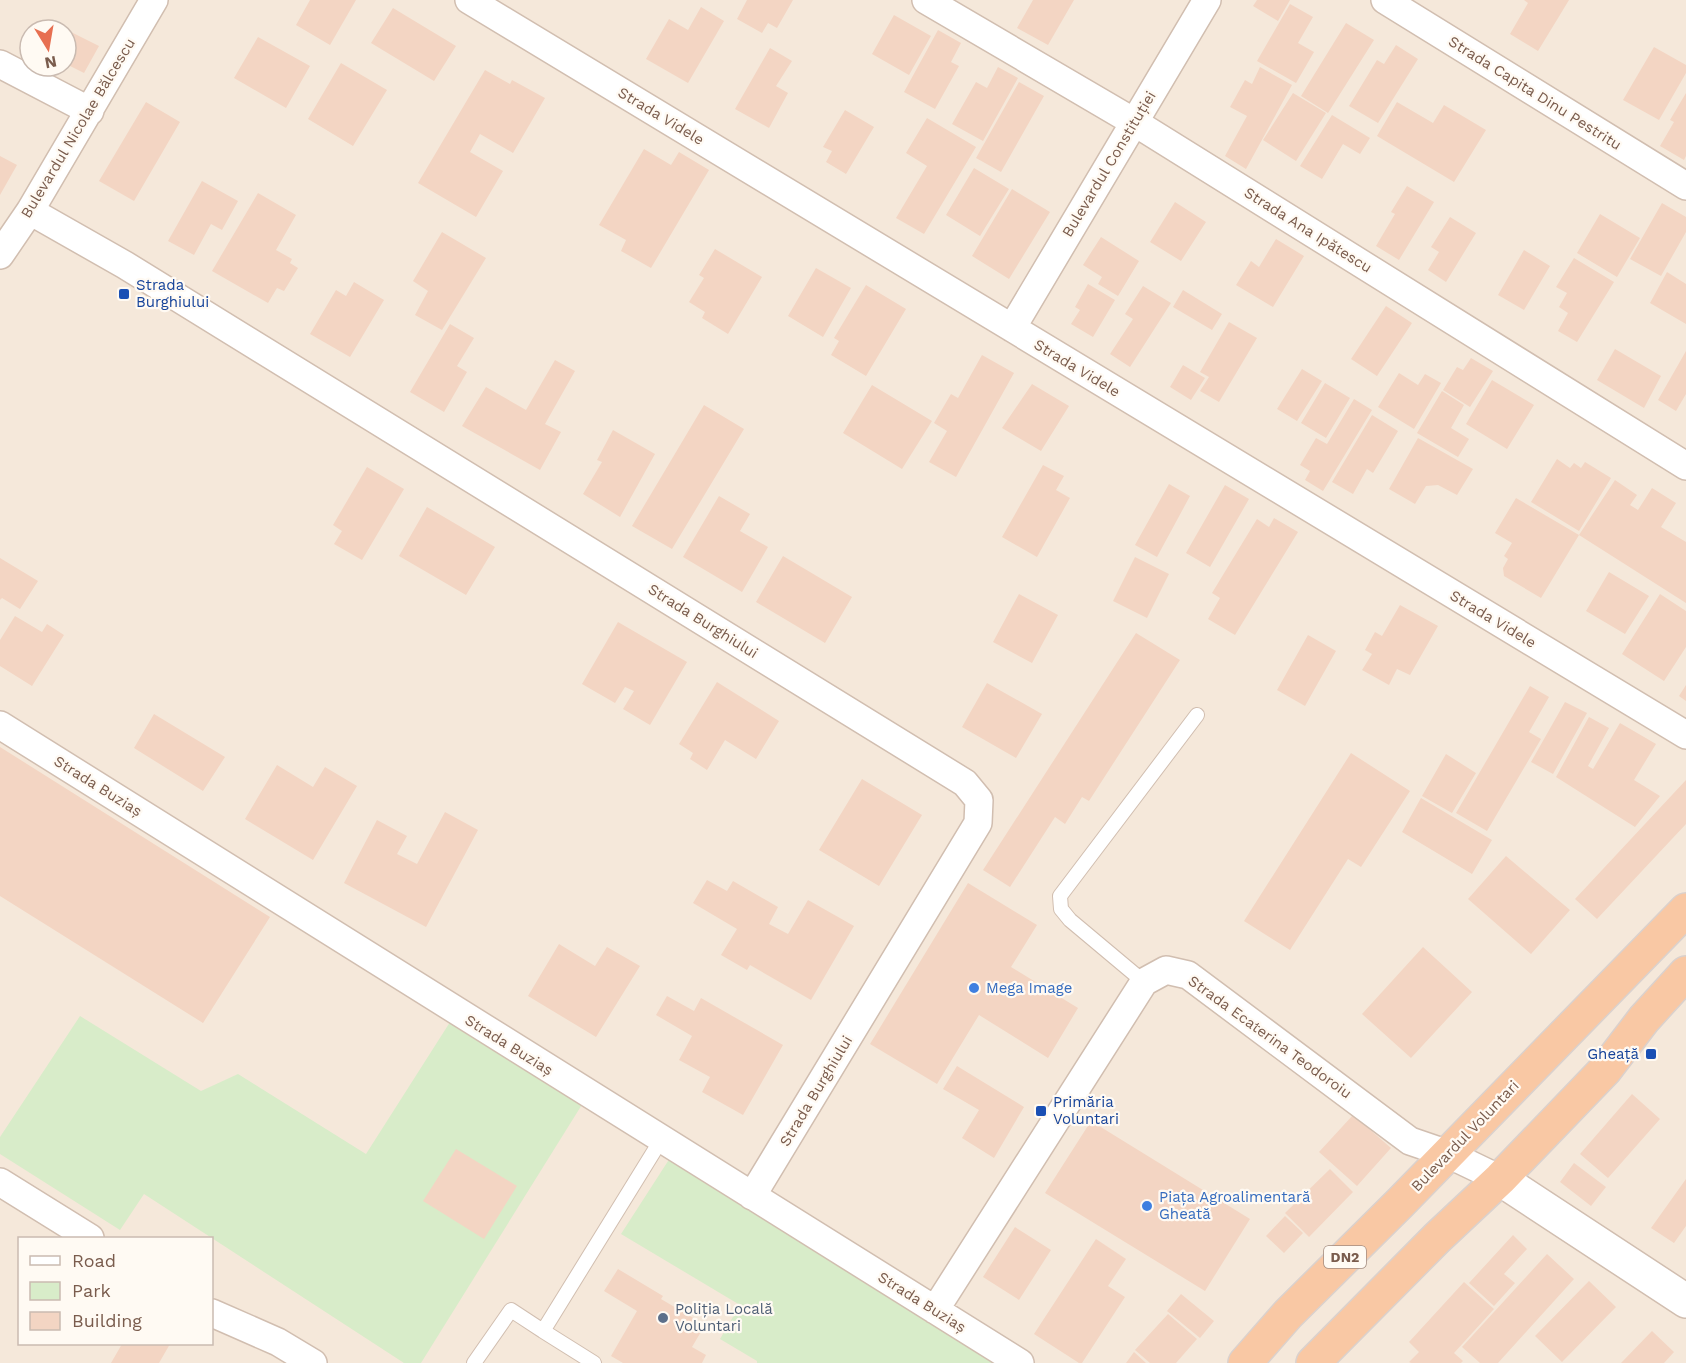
<svg xmlns="http://www.w3.org/2000/svg" width="1686" height="1363" font-family="'Work Sans',sans-serif">
	<rect width="100%" height="100%" fill="#fdf6ec"/>
	<path fill="#f5e8da" fill-rule="evenodd" d="M0 0H1686V1363H0ZM30 30H66V66H30ZM20 1238H212V1344H20Z"/>
	<path fill="#d8ecc9" d="M80 1016 201 1091 238 1074 366 1154 452 1019 583 1103 421 1363H404L144 1194 120 1230 0 1154V1137Z
		M670 1158 993 1363H757V1361L720 1339 740 1305 621 1234Z"/>
	<path fill="#f3d5c3" d="M310 0H356L330 45 296 25Z
		M747 0H793L777 28 768 23 762 33 737 19Z
		M1033 0H1074L1048 45 1017 28Z
		M1257 0H1290L1278 21 1253 6Z
		M1524 0H1569L1538 51 1510 34 1528 3Z
		M1290 4 1313 17 1298 43 1314 52 1296 83 1257 61Z
		M701 7 724 21 688 83 646 59 669 19 688 30Z
		M393 8 456 46 434 81 371 43Z
		M894 15 931 36 909 75 872 54Z
		M1346 23 1374 40 1328 113 1301 96Z
		M61 27 99 46 84 73 66 64V30H60Z
		M938 30 961 43 951 62 959 66 935 109 904 92Z
		M258 37 310 66 286 108 234 78Z
		M1396 45 1418 59 1378 123 1349 106 1377 60 1384 64Z
		M1654 47 1686 65V73L1659 120 1623 100Z
		M770 48 792 61 776 86 788 93 769 128 735 109Z
		M341 63 387 90 353 146 308 119Z
		M998 67 1018 78 983 141 952 124 976 82 987 88Z
		M1260 67 1292 85 1246 169 1225 156 1247 116 1230 107 1245 80 1252 84Z
		M485 70 510 84 512 80 545 98 513 153 480 134 470 152 503 171 476 217 418 183Z
		M1019 82 1044 96 1001 172 976 158Z
		M1293 93 1326 113 1296 161 1263 140Z
		M1686 93V156L1684 160 1660 146 1674 122 1670 120Z
		M146 102 180 122 134 201 99 181Z
		M1397 102 1433 123 1444 105 1486 130 1454 182 1377 136Z
		M845 110 874 127 846 174 826 162 832 151 823 147Z
		M1332 115 1370 138 1360 154 1343 144 1322 179 1300 166Z
		M927 118 976 147 924 234 896 218 927 166 906 153Z
		M644 149 671 165 679 152 709 170 651 268 621 251 626 240 599 225Z
		M0 156 17 165 0 195Z
		M974 168 1009 189 980 236 946 215Z
		M202 181 238 201 222 230 211 224 194 255 168 241Z
		M1407 186 1434 202 1399 260 1376 246 1395 214 1391 212Z
		M1012 189 1050 212 1009 279 972 256Z
		M258 193 296 215 276 250 292 259 290 263 298 268 284 291 277 288 268 303 212 271Z
		M1175 202 1206 222 1181 261 1150 242Z
		M1662 203 1686 217V232L1661 276 1630 259Z
		M1600 214 1640 238 1617 277 1577 253Z
		M1450 217 1476 233 1446 282 1428 270 1439 252 1431 247Z
		M442 232 486 258 442 330 415 315 428 291 413 281Z
		M1101 237 1139 261 1118 296 1098 284 1102 277 1083 265Z
		M1276 239 1304 256 1273 307 1236 285 1251 261 1259 267Z
		M715 249 762 277 728 334 702 318 705 312 689 302 704 278 699 275Z
		M1524 250 1550 266 1524 310 1498 295Z
		M1574 258 1614 282 1577 342 1558 331 1568 313 1559 307 1567 293 1556 287Z
		M816 268 851 288 823 337 788 316Z
		M1667 272 1686 284V324L1650 303Z
		M354 282 384 300 350 357 310 334 336 290 346 296Z
		M1088 284 1115 300 1093 337 1071 324 1080 310 1075 307Z
		M866 285 906 309 866 376 831 355 839 341 834 338Z
		M1143 286 1171 303 1130 367 1110 354 1133 319 1125 314Z
		M1183 290 1222 314 1212 330 1173 307Z
		M1386 306 1412 323 1377 376 1351 359Z
		M1229 322 1257 338 1219 402 1200 391 1209 377 1200 372Z
		M450 324 474 338 457 366 467 372 444 412 410 392Z
		M1615 349 1661 376 1644 408 1597 380Z
		M1686 351V394L1676 411 1658 400Z
		M982 355 1014 373 956 477 929 462 947 431 934 423 951 394 958 398Z
		M1471 358 1493 371 1470 407 1443 390 1457 367 1463 370Z
		M555 360 575 371 545 424 561 432 540 470 462 426 486 387 526 410Z
		M1183 365 1205 378 1191 400 1170 387Z
		M1302 369 1322 381 1297 421 1277 409Z
		M1399 373 1418 385 1425 374 1441 383 1414 429 1378 407Z
		M1492 380 1534 405 1507 449 1466 424Z
		M1325 383 1350 398 1326 438 1301 423Z
		M1032 384 1069 406 1041 451 1002 428Z
		M872 385 932 421 902 469 843 433Z
		M1442 391 1464 405 1451 428 1469 439 1458 457 1417 433Z
		M1354 399 1372 410 1323 491 1305 480 1310 471 1300 465 1316 438 1327 444Z
		M704 405 744 429 672 549 632 526Z
		M1372 415 1398 431 1373 473 1367 469 1353 494 1332 482Z
		M613 430 655 454 620 517 583 494 602 462 597 460Z
		M1418 438 1473 469 1457 495 1438 485 1426 486 1415 504 1389 489Z
		M1557 459 1570 468 1574 463 1581 468 1585 462 1611 478 1579 531 1531 502Z
		M1043 465 1064 476 1056 490 1070 498 1037 557 1002 537Z
		M367 467 404 489 362 560 334 544 342 531 333 525Z
		M1615 480 1637 495 1630 505 1638 510 1652 488 1676 503 1661 527 1686 542V603L1579 535Z
		M1169 484 1190 496 1157 557 1135 545Z
		M1225 485 1249 499 1210 567 1186 553Z
		M719 496 750 514 740 531 768 547 742 592 683 557Z
		M1516 498 1579 535 1541 598 1504 576 1503 568 1508 559 1504 556 1512 543 1495 533Z
		M427 507 495 547 466 595 399 556Z
		M1274 518 1298 532 1235 635 1208 619 1220 598 1212 593 1257 519 1269 527Z
		M783 556 852 597 825 643 756 602Z
		M1135 557 1169 574 1147 618 1113 601Z
		M0 558 38 581 20 609 2 598 0 600Z
		M1609 572 1649 596 1625 634 1586 611Z
		M1019 594 1058 615 1032 663 993 642Z
		M1660 594 1686 611V647L1664 681 1622 654Z
		M1400 605 1438 626 1410 675 1397 669 1389 685 1362 670 1372 654 1365 650 1375 632 1382 636Z
		M15 616 42 632 47 624 64 635 32 686 0 666V640Z
		M618 622 687 662 650 725 623 709 634 691 625 687 615 703 582 684Z
		M1136 633 1180 660 1089 801 1082 797 1065 824 1055 817 1010 887 983 870Z
		M1308 635 1336 651 1305 706 1277 690Z
		M717 682 779 721 756 759 725 740 707 770 690 759 693 753 679 744Z
		M987 683 1042 714 1016 758 962 727Z
		M1686 685V701L1679 696Z
		M1530 686 1549 697 1529 732 1541 739 1487 831 1456 813Z
		M1565 702 1587 713 1553 774 1531 762Z
		M154 714 225 757 203 791 134 748Z
		M1589 717 1609 728 1588 766 1593 769 1620 723 1656 744 1634 780 1660 796 1635 827 1556 777Z
		M0 747 270 917 203 1023 0 896Z
		M1351 753 1410 791 1361 867 1348 859 1290 950 1244 921Z
		M1446 754 1476 773 1452 813 1422 796Z
		M277 765 313 787 325 767 357 786 313 860 245 819Z
		M862 779 922 815 879 886 819 850Z
		M1686 780V824L1597 919 1575 899Z
		M1421 798 1492 840 1472 874 1402 832Z
		M445 812 478 830 426 927 344 883 377 820 407 836 397 854 417 864Z
		M1506 856 1570 910 1531 954 1468 899Z
		M707 880 727 891 733 881 778 907 769 924 788 934 808 900 854 926 811 1000 750 965 747 970 721 955 737 929 693 903Z
		M968 883 1037 925 1011 967 1078 1008 1048 1058 979 1015 937 1084 870 1044Z
		M559 944 595 966 607 947 640 966 596 1037 528 996Z
		M1423 947 1472 992 1411 1058 1362 1014Z
		M667 996 694 1011 701 998 783 1045 743 1115 702 1092 710 1077 679 1060 692 1036 656 1015Z
		M957 1066 1024 1107 994 1158 962 1138 979 1110 943 1089Z
		M1632 1094 1660 1119 1608 1178 1580 1154Z
		M1353 1115 1391 1148 1357 1186 1319 1152Z
		M1091 1121 1250 1219 1205 1291 1045 1193Z
		M456 1149 517 1186 484 1239 423 1201Z
		M1574 1163 1606 1187 1591 1206 1560 1182Z
		M1330 1169 1353 1192 1309 1237 1285 1213Z
		M1686 1179V1226L1674 1243 1651 1228Z
		M1285 1216 1303 1233 1284 1253 1266 1236Z
		M1015 1227 1051 1250 1019 1300 983 1277Z
		M1513 1235 1527 1249 1504 1274 1515 1283 1494 1306 1469 1283Z
		M1096 1239 1126 1259 1108 1286 1125 1297 1082 1363H1079L1034 1334Z
		M1547 1254 1574 1279 1498 1363H1480L1462 1347Z
		M618 1269 663 1296 661 1299 705 1325 692 1347 706 1355 702 1363H623L611 1356 637 1311 604 1291Z
		M1589 1281 1616 1307 1562 1362 1535 1336Z
		M1464 1282 1494 1309 1454 1353 1463 1361 1461 1363H1411L1409 1362 1419 1352 1409 1342Z
		M1181 1294 1214 1321 1200 1338 1167 1311Z
		M1168 1314 1197 1339 1176 1363H1150L1135 1350Z
		M1652 1331 1674 1352 1664 1363H1621Z
		M122 1344H170L159 1363H111Z
		M1134 1352 1146 1363H1126Z"/>
	<g fill="none" stroke-linecap="round" stroke-linejoin="round">
		<defs>
			<path id="service" d="M1144 982 1070 920 1061 909 1060 896 1197 715
				M474 1363 511 1310 543 1331
				M594 1363 543 1331 661 1140"/>
			<path id="minor" d="M469 0 1686 735
				M926 0 1134 122 1686 466
				M1385 0 1686 186
				M0 64 90 111
				M30 211 125 265 965 783 979 800 978 823 752 1196
				M0 255 30 211 154 0
				M1012 328 1207 0
				M0 725 1020 1363
				M0 1182 90 1238
				M935 1310 1144 982 1166 970 1188 975 1410 1141 1448 1154 1500 1179
				M212 1313 278 1342 313 1363"/>
			<path id="tertiary" d="M1500 1179 1686 1301"/>
			<path id="trunk" d="M1245 1363 1288 1314 1400 1203 1686 910
				M1313 1363 1437 1238 1500 1179 1605 1070 1644 1019 1686 973"/>
		</defs>
		<use href="#service" stroke="#d1beb0" stroke-width="16"/>
		<use href="#minor" stroke="#d1beb0" stroke-width="30"/>
		<use href="#tertiary" stroke="#d1beb0" stroke-width="36"/>
		<use href="#trunk" stroke="#dad1cd" stroke-width="36"/>
		<use href="#service" stroke="#fff" stroke-width="14"/>
		<use href="#minor" stroke="#fff" stroke-width="27"/>
		<use href="#tertiary" stroke="#fff" stroke-width="33"/>
		<use href="#trunk" stroke="#f9c8a4" stroke-width="33"/>
	</g>
	<g fill="#1a4fb4" stroke="#fffaf3" stroke-width="2">
		<rect x="118" y="288" width="12" height="12" rx="3"/>
		<rect x="1645" y="1048" width="12" height="12" rx="3"/>
		<rect x="1035" y="1105" width="12" height="12" rx="3"/>
	</g>
	<g fill="#3f7fe0" stroke="#fffaf3" stroke-width="2">
		<circle cx="974" cy="988" r="6"/>
		<circle cx="1147" cy="1206" r="6"/>
	</g>
	<circle fill="#5c6f8a" stroke="#fffaf3" stroke-width="2" cx="663" cy="1318" r="6"/>
	<g text-anchor="middle" dominant-baseline="central" stroke-width="4.5" stroke-linejoin="round" paint-order="stroke">
		<rect fill="#fffaf3" stroke="#a28b7f" stroke-width="1.5" x="1324" y="1246" width="42" height="22" rx="4.5"/>
		<g font-size="14" font-weight="bold" fill="#7a5c4d">
			<text x="1345" y="1257">DN2</text>
		</g>
		<g font-size="15" fill="#7a5c4d" stroke="#fffaf3">
			<text transform="translate(1535 93) rotate(32)">Strada Capita Dinu Pestritu</text>
			<text transform="translate(661 116) rotate(31)">Strada Videle</text>
			<text transform="translate(78 128) rotate(-59)">Bulevardul Nicolae Bălcescu</text>
			<text transform="translate(1109 164) rotate(-59)">Bulevardul Constituției</text>
			<text transform="translate(1308 230) rotate(32)">Strada Ana Ipătescu</text>
			<text transform="translate(1077 368) rotate(31)">Strada Videle</text>
			<text transform="translate(1493 619) rotate(31)">Strada Videle</text>
			<text transform="translate(703 621) rotate(32)">Strada Burghiului</text>
			<text transform="translate(98 786) rotate(32)">Strada Buziaș</text>
			<text transform="translate(1270 1037) rotate(36)">Strada Ecaterina Teodoroiu</text>
			<text transform="translate(509 1045) rotate(32)">Strada Buziaș</text>
			<text transform="translate(816 1091) rotate(-59)">Strada Burghiului</text>
			<text transform="translate(1465 1136) rotate(-46)">Bulevardul Voluntari</text>
			<text transform="translate(922 1302) rotate(32)">Strada Buziaș</text>
		</g>
		<g font-size="15" fill="#164399" stroke="#fffaf3" text-anchor="start">
			<text x="136" y="285">Strada<tspan x="136" dy="17">Burghiului</tspan></text>
			<text x="1639" y="1054" text-anchor="end">Gheață</text>
			<text x="1053" y="1102">Primăria<tspan x="1053" dy="17">Voluntari</tspan></text>
		</g>
		<g font-size="15" fill="#366cbe" stroke="#fffaf3" text-anchor="start">
			<text x="986" y="988">Mega Image</text>
			<text x="1159" y="1197">Piața Agroalimentară<tspan x="1159" dy="17">Gheată</tspan></text>
		</g>
		<g font-size="15" fill="#4e5e75" stroke="#fffaf3" text-anchor="start">
			<text x="675" y="1309">Poliția Locală<tspan x="675" dy="17">Voluntari</tspan></text>
		</g>
	</g>
	<rect x="18" y="1237" width="195" height="108" fill="#fffaf3" stroke="#cabbb1" stroke-width="1.5"/>
	<rect x="30" y="1256" width="30" height="9" fill="#ffffff" stroke="#cabbb1" stroke-width="1.5"/>
	<text x="72" y="1267" font-size="18" fill="#7a5c4d">Road</text>
	<rect x="30" y="1282" width="30" height="18" fill="#d8ecc9" stroke="#cabbb1" stroke-width="1.5"/>
	<text x="72" y="1297" font-size="18" fill="#7a5c4d">Park</text>
	<rect x="30" y="1312" width="30" height="18" fill="#f3d5c3" stroke="#cabbb1" stroke-width="1.5"/>
	<text x="72" y="1327" font-size="18" fill="#7a5c4d">Building</text>
	<g transform="translate(48 48) rotate(169)"><circle r="28" fill="#fffaf3" stroke="#cabbb1" stroke-width="1.5"/>
	<path d="M0-4.5L10 22L0 15L-10 22Z" fill="#e76f51"/>
	<text y="-9" font-size="16" font-weight="bold" text-anchor="middle" fill="#7a5c4d">N</text>
	</g>
</svg>
